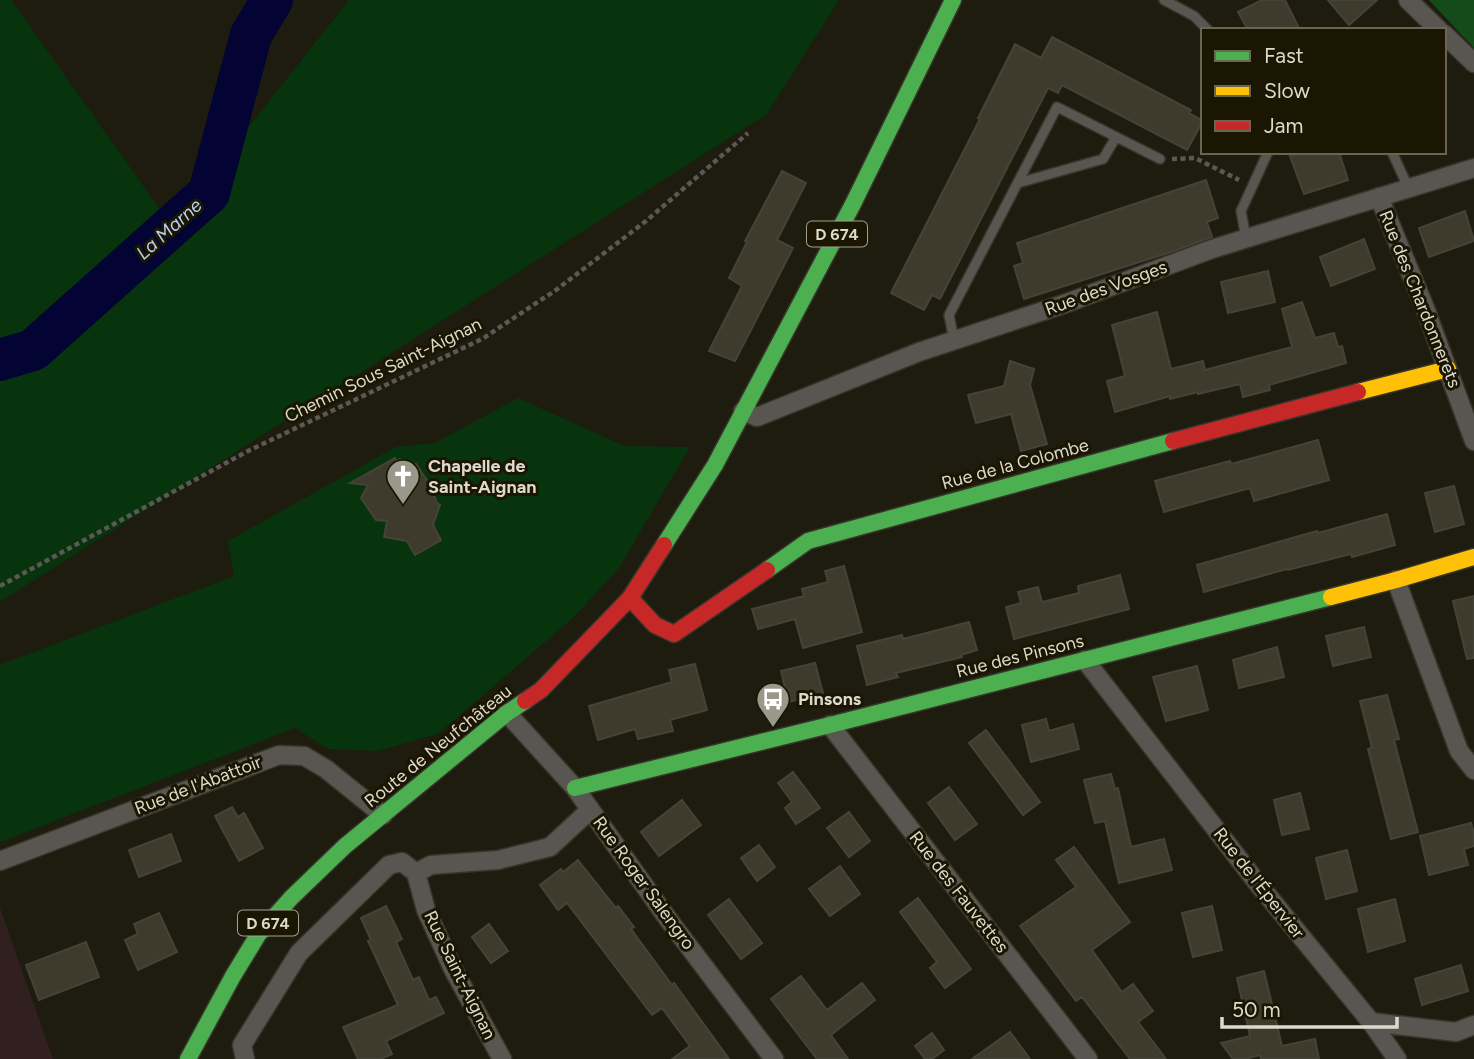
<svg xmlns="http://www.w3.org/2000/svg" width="1474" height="1059" font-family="Figtree,sans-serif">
	<rect width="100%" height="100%" fill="#1e1c0f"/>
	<path fill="#31201f" d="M0 908 53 1059H0Z"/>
	<path fill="#07340c" d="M0 0H11L171 225 349 0H839L767 114 0 602Z
		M518 398 624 446 690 447 619 568 573 618 438 734 377 751 328 749 295 728 0 842V665L234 576 228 541 396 447 435 443Z"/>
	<path fill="#154b1a" d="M1429 0H1474V48Z"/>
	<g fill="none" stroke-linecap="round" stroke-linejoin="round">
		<path stroke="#030334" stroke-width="42" d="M0 360 33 350 209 193 251 35 272 0"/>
	</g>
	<path fill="#3e3b2d" stroke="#454338" stroke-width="2" d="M1262 0H1285L1300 30H1248L1238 12Z
		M1328 0H1377L1349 25Z
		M1052 37 1191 110 1189 113 1203 121 1187 150 1062 85 1058 93 1048 88 940 299 932 295 924 310 891 293 980 119 978 118 1015 44 1041 58Z
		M1301 152H1339L1348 180 1304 194 1290 156Z
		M782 171 806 183 777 240 793 248 735 361 709 351 742 286 729 278 747 242 745 241Z
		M1206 180 1218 218 1207 222 1212 237 1174 251 1024 299 1014 266 1023 263 1017 243Z
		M1465 211 1474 241 1429 257 1419 228Z
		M1364 239 1375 269 1331 286 1320 257Z
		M1268 271 1275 302 1228 313 1221 282Z
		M1302 302 1315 338 1334 333 1338 347 1342 346 1346 363 1269 385 1270 390 1243 397 1240 384 1198 394V392L1170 399V396L1115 412 1107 381 1125 376 1112 325 1157 312 1171 369 1203 361 1205 370 1292 347 1282 309Z
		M1010 361 1034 369 1030 385 1047 444 1021 451 1011 414 976 423 968 395 1004 386Z
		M1318 440 1329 480 1254 501 1250 488 1164 512 1155 481 1230 461 1231 464Z
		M395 458 396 461 400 459 404 467 416 464 430 485 437 503 440 505 433 525 441 540 415 555 407 541 384 537 387 521 376 520 361 498 368 485 350 483Z
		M1454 486 1464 524 1435 532 1425 493Z
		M1387 514 1395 545 1352 557 1351 554 1288 570 1287 569 1204 592 1197 565 1317 531 1318 533Z
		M844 566 862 632 803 648 795 619 758 629 752 609 804 596 802 589 828 582 825 571Z
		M1120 575 1129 609 1014 639 1006 607 1021 603 1018 592 1038 587 1042 602 1079 593 1078 586Z
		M1474 596V658L1467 659 1453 601Z
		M969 622 977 650 961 655 962 657 896 673 898 677 867 685 857 646 902 635 903 639Z
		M1364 627 1371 657 1333 666 1326 636Z
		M1277 647 1284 677 1239 688 1233 660Z
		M815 663 823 693 788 702 781 671Z
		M695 664 707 710 670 720 673 731 638 739 635 729 598 740 589 706 672 682 669 670Z
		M1197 666 1208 710 1166 721 1153 677Z
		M1387 695 1399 739 1394 740 1418 832 1391 839 1368 749 1372 748 1360 701Z
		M1046 719 1049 731 1073 724 1079 749 1031 762 1022 725Z
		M986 730 1040 802 1023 815 969 743Z
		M793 772 820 808 796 824 785 808 792 802 778 783Z
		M1111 774 1115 789 1118 788 1131 847 1164 839 1172 870 1119 883 1105 821 1095 823 1084 780Z
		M949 787 977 824 955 840 928 803Z
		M1300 793 1309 829 1282 835 1274 800Z
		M682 800 701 825 659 856 641 832Z
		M232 807 238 817 244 813 263 848 239 861 215 816Z
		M849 812 870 841 849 857 827 828Z
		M1471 823 1474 834V846L1464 849 1468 865 1429 875 1420 836Z
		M171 834 181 861 139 877 129 850Z
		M759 845 775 867 757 881 741 858Z
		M1074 847 1130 922 1092 950 1122 992 1133 984 1153 1011 1138 1022 1166 1059H1130L1082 997 1076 1001 1020 926 1076 887 1056 860Z
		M1347 850 1357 891 1326 899 1316 858Z
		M578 860 616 908 618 906 634 927 631 929 672 985 674 983 729 1059H672L690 1046 662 1008 652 1015 567 903 558 910 540 885 561 869 563 872Z
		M840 866 860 894 830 916 809 889Z
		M918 898 971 969 945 988 930 968 937 962 900 912Z
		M729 899 762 943 741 959 708 915Z
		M1395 899 1405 941 1368 952 1358 909Z
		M386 906 402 939 396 942 413 980 419 977 429 1000 436 997 444 1013 386 1041 392 1054 381 1059H358L343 1027 398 1005 368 941 371 940 361 918Z
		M1212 906 1222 950 1193 957 1182 913Z
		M159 913 177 952 138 970 125 940 138 934 134 924Z
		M489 924 508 951 491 963 472 937Z
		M86 942 99 977 39 1000 26 965Z
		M1461 965 1468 991 1422 1005 1415 979Z
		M1264 971 1282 1046 1315 1039 1319 1059H1261L1260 1055 1245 1059H1233L1221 1043 1250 1036 1237 978Z
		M801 976 827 1010 862 983 875 1000 831 1035 848 1059H817L771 999Z
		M1010 1032 1030 1059H972Z
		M932 1033 944 1050 932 1059H925L915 1046Z"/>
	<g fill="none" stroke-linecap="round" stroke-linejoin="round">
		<defs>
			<path id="lane" d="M1164 0 1194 16 1208 30
				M1392 152 1408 187
				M1018 183 1103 159 1116 137
				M1246 238 1241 211 1268 152
				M954 340 949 315 1057 107 1160 159"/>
			<path id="street" d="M1408 0 1439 30
				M1444 34 1474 63
				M1379 197 1425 308 1474 441
				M743 411 757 417 919 352 1064 304 1212 249 1474 168
				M1396 580 1459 751 1474 770
				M1085 660 1259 885 1371 1022 1456 1032 1474 1025
				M507 713 575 788 668 919 774 1059
				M830 725 1088 1059
				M0 861 279 755 304 756 326 769 383 815
				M1371 1022 1397 1059
				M245 1059 242 1045 299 953 389 865 402 862 416 873
				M502 1059 453 969 426 910 416 873 431 865 498 860 550 847 590 810"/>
			<path id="fast" d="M664 545 715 465 853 204 953 0
				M767 570 808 541 1173 441
				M575 788 830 725 1331 597
				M188 1059 233 976 258 935 291 898 345 846 507 713 525 701"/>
			<path id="slow" d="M1358 392 1448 369
				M1331 597 1396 580 1474 557"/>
			<path id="jam" d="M1173 441 1358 392
				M630 598 655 625 674 634 767 570
				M525 701 541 690 630 598 664 545"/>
		</defs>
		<use href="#lane" stroke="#37362b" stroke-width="12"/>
		<use href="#street" stroke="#37362b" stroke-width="21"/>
		<use href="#fast" stroke="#37362b" stroke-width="19"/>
		<use href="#slow" stroke="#37362b" stroke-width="19"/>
		<use href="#jam" stroke="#37362b" stroke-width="19"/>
		<path stroke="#5c5954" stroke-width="4.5" stroke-dasharray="5 3.5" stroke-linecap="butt" d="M1172 159 1195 158 1239 180
			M0 586 248 451 482 339 556 290 646 221 748 133"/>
		<use href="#lane" stroke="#595550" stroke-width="9"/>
		<use href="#street" stroke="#595550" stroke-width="18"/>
		<use href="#fast" stroke="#4caf50" stroke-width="16"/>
		<use href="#slow" stroke="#ffc107" stroke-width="16"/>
		<use href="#jam" stroke="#c62828" stroke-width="16"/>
	</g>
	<defs>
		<symbol id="church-pin" viewBox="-11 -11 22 30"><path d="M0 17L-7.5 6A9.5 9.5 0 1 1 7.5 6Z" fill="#9a988a" stroke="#1b1602"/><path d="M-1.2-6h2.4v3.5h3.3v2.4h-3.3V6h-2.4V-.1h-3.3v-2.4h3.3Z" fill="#fff"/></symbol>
		<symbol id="bus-pin" viewBox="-11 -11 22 30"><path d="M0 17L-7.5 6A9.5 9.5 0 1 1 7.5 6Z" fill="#9a988a" stroke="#1b1602"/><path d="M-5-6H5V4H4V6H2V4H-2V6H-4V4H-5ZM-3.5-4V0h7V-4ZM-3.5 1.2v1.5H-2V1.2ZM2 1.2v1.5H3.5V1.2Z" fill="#fff"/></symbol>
	</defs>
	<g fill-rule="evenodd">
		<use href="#church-pin" x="384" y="457" width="38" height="52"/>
		<use href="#bus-pin" x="754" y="680" width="38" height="52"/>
	</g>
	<g text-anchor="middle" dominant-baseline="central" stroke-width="6" stroke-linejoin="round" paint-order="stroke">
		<g fill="#1b1602" stroke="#a39f90" stroke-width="2">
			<rect x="807" y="221.5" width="60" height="25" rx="5"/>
			<rect x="238" y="910.5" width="60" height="25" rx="5"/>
		</g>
		<g font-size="16" font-weight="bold" fill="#dddacd">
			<text x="837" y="234">D 674</text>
			<text x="268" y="923">D 674</text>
		</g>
		<g font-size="18" fill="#dddacd" stroke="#1b1602">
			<text transform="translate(1106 288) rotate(-20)">Rue des Vosges</text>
			<text transform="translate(1420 299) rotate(68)">Rue des Chardonnerets</text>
			<text transform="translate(383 370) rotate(-26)">Chemin Sous Saint-Aignan</text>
			<text transform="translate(1015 464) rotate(-15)">Rue de la Colombe</text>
			<text transform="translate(1020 656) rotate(-14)">Rue des Pinsons</text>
			<text transform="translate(438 746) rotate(-39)">Route de Neufchâteau</text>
			<text transform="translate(198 785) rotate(-21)">Rue de l'Abattoir</text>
			<text transform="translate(644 883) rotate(54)">Rue Roger Salengro</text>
			<text transform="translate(1259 883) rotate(52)">Rue de l'Épervier</text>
			<text transform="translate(959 892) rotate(52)">Rue des Fauvettes</text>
			<text transform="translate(460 975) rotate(64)">Rue Saint-Aignan</text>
		</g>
		<g font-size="18" font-weight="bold" fill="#dddacd" stroke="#1b1602" text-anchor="start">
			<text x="428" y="466">Chapelle de<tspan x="428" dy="21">Saint-Aignan</tspan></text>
			<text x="798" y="699">Pinsons</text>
		</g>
		<g font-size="19" font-style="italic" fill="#b9cdf1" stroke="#1b1602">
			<text transform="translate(169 229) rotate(-42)">La Marne</text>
		</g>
	</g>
	<rect x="1201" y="28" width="245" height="126" fill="#1b1602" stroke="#696453" stroke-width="2"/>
	<rect x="1215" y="51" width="35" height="10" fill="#4caf50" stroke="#696453" stroke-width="2"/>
	<text x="1264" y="63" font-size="21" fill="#dddacd">Fast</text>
	<rect x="1215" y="86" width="35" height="10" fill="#ffc107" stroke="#696453" stroke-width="2"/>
	<text x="1264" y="98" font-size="21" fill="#dddacd">Slow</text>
	<rect x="1215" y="121" width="35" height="10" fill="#c62828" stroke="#696453" stroke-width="2"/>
	<text x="1264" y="133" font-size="21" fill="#dddacd">Jam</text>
	<path d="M1222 1017v10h175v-10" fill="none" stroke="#dddacd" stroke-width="3.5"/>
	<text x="1232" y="1017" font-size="21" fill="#dddacd" stroke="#1b1602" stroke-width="5" paint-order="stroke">50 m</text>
</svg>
